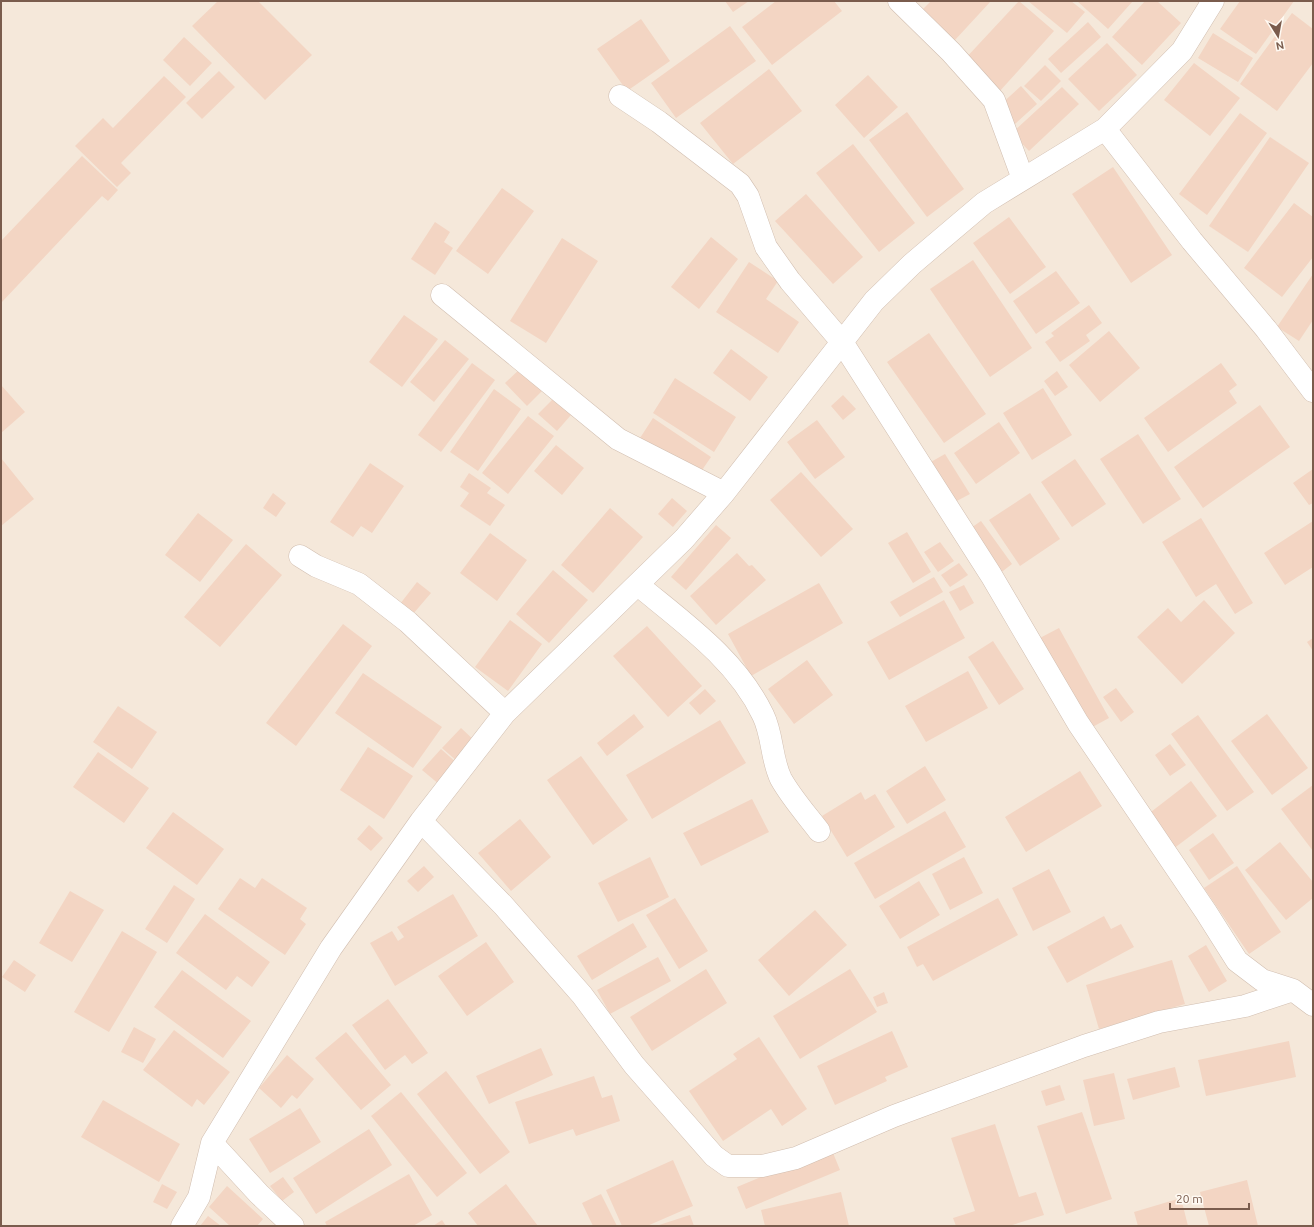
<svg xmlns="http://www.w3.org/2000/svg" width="1314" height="1227" font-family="Ubuntu,sans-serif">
	<rect width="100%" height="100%" fill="#fdf6ec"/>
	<path fill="#f5e8da" d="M1 1H1313V1226H1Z"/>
	<path fill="#f3d5c3" d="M218 1H258L312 55 265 100 192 26Z
		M725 1H749L733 12Z
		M776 1H834L842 11 772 65 742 27Z
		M931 1H991L955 40 922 10Z
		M1019 1 1054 31 999 92 964 60Z
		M1028 1H1071L1085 12 1067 33Z
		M1077 1H1133L1108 29Z
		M1145 1H1157L1181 23 1142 65 1112 37Z
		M1240 1H1294L1256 54 1220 29Z
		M1292 13 1313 29V63L1277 111 1240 84Z
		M641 19 670 61 627 91 597 49Z
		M1088 22 1101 37 1061 73 1048 59Z
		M730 26 756 61 676 118 651 83Z
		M1213 33 1253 58 1238 82 1198 58Z
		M184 37 212 63 190 86 163 60Z
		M1107 43 1137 75 1099 111 1068 79Z
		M1194 63 1240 98 1210 136 1164 100Z
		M1045 65 1061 81 1041 101 1024 86Z
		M769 69 802 111 733 164 700 123Z
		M219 71 235 87 202 119 186 103Z
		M868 75 898 107 864 138 835 105Z
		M164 76 186 97 121 163 131 173 117 187 75 146 103 118 113 128Z
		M1021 86 1037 104 1015 124 999 106Z
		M1062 87 1079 104 1029 151 1012 133Z
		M907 112 964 189 927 217 869 140Z
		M1240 113 1267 133 1207 215 1179 194Z
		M1270 137 1309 163 1248 252 1209 226Z
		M853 144 915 223 879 252 816 173Z
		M82 156 118 190 108 201 102 196 1 303V241Z
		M1113 167 1172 255 1131 283 1072 194Z
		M502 188 534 211 488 274 456 251Z
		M806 194 863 257 833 284 775 221Z
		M1294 203 1313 217V257L1282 297 1244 268Z
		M1009 217 1046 267 1010 294 973 243Z
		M435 222 450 232 444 242 453 248 435 275 411 259Z
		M711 237 738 259 699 309 671 287Z
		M562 238 598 261 546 343 510 321Z
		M973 260 1032 348 990 377 930 289Z
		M749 262 778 281 766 299 799 322 778 353 716 312Z
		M1056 271 1080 303 1036 334 1013 301Z
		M1313 274V320L1299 341 1277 327Z
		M1089 305 1102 323 1086 335 1090 341 1060 362 1045 342 1054 336 1051 333Z
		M404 315 438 339 402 387 369 362Z
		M1109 331 1140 368 1100 402 1069 365Z
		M929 333 986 414 944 443 887 362Z
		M445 340 469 359 434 402 410 382Z
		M731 349 768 377 750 401 713 373Z
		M472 363 495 380 441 452 418 435Z
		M1221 363 1237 385 1229 391 1237 403 1168 452 1144 418Z
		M523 366 545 388 527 406 505 383Z
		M1057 371 1068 387 1055 396 1044 381Z
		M675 378 736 417 714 452 653 413Z
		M1 385 25 412 1 433Z
		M1043 388 1072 435 1032 460 1003 413Z
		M494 389 521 409 478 471 450 452Z
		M843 395 856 409 843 420 831 406Z
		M553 399 571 415 557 431 538 414Z
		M1260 405 1290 447 1203 508 1174 467Z
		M528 416 554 436 508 494 482 473Z
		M653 418 711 457 698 476 640 438Z
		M817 420 845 457 815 479 787 442Z
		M999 422 1020 453 976 484 954 453Z
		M1138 434 1181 499 1143 524 1100 459Z
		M556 445 584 468 562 495 534 471Z
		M945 454 970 494 953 503 929 463Z
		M1 458 34 499 1 526Z
		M1075 459 1106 504 1072 527 1041 482Z
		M370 463 404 486 372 533 361 526 353 537 330 522Z
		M1313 469V503L1309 505 1293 483Z
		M801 472 853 529 821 557 770 500Z
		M469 473 491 488 487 493 505 505 490 526 460 506 469 493 460 487Z
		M273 493 286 503 276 517 263 508Z
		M1030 493 1060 539 1020 566 989 520Z
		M672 498 687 511 673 527 658 514Z
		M610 508 643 537 593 593 561 565Z
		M198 513 233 540 200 582 165 555Z
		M1201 518 1253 603 1235 614 1216 584 1196 597 1162 542Z
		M981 521 1012 564 999 574 968 530Z
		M1313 521V567L1285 585 1264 553Z
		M716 525 731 538 686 590 671 577Z
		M907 532 931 572 913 583 888 543Z
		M490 533 527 560 497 601 460 573Z
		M940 542 954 561 938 572 924 552Z
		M246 544 282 575 220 647 184 617Z
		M737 553 749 566 752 565 766 580 716 625 690 596Z
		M959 563 968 575 950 587 941 575Z
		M553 570 588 600 549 643 516 614Z
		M934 577 943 592 900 617 890 602Z
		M417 582 431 593 413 614 400 604Z
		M819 583 843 623 751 676 728 634Z
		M964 585 974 603 960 611 949 592Z
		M944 600 965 638 889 680 867 642Z
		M1204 600 1235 633 1182 684 1137 637 1168 608 1181 622Z
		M510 620 542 644 508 691 475 667Z
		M343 624 372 646 296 746 266 723Z
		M647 626 702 686 668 717 613 656Z
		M1059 628 1109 718 1087 730 1038 639Z
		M1313 638V651L1307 642Z
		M993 641 1024 689 999 705 968 657Z
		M807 660 833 695 794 724 768 689Z
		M968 671 988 708 926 742 905 706Z
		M363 673 442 727 413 768 335 713Z
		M1116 688 1134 712 1121 722 1103 697Z
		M705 689 716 701 700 715 689 703Z
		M118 706 157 732 132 769 93 742Z
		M634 714 644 727 607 756 597 743Z
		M1267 714 1308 768 1272 795 1231 741Z
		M1198 715 1254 792 1227 811 1171 734Z
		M720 720 746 763 652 819 626 775Z
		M461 728 476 742 458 762 442 748Z
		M1170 744 1186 765 1170 776 1155 755Z
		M368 747 413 776 384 819 340 790Z
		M441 749 458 764 440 785 422 770Z
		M98 752 149 788 124 823 73 787Z
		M581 756 628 820 593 845 547 780Z
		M925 766 946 800 907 824 886 791Z
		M1080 771 1102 806 1026 852 1005 817Z
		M1191 781 1217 816 1173 849 1147 815Z
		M1313 785V851L1281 809Z
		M861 792 865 800 875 794 895 827 847 857 822 816Z
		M752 799 769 832 701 866 683 833Z
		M945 811 966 847 875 899 854 863Z
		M173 812 224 849 197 885 146 848Z
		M520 819 551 857 511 891 478 853Z
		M369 825 383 838 371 851 357 839Z
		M1213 833 1234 863 1209 880 1189 850Z
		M1280 842 1313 882V898L1286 920 1245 870Z
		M650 857 669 897 618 922 598 883Z
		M964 857 983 893 950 910 932 874Z
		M424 866 434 877 418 892 407 881Z
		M1237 866 1281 932 1249 954 1204 888Z
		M1049 869 1071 912 1033 931 1012 888Z
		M240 878 255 888 262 878 307 908 300 919 306 924 285 955 218 909Z
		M919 881 940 915 900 939 879 906Z
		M174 885 195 899 167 943 145 929Z
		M70 891 104 910 72 962 39 943Z
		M453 894 478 936 395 986 370 943 392 931 398 941 404 937 397 927Z
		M675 898 708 951 679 969 646 915Z
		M998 898 1018 935 933 981 923 964 917 967 907 947Z
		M815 910 847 945 789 996 758 960Z
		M205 914 270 962 252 987 237 976 226 990 176 953Z
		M1104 916 1111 929 1121 924 1134 947 1067 983 1047 947Z
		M633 923 647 947 592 980 577 956Z
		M122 931 157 952 109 1032 74 1012Z
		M486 942 514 982 467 1016 438 976Z
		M1206 945 1227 981 1209 992 1188 956Z
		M658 957 671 981 610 1014 597 990Z
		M14 960 36 975 25 992 2 977Z
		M1172 960 1185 1004 1099 1029 1086 985Z
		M706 969 727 1003 652 1051 630 1017Z
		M850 969 877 1012 800 1059 773 1016Z
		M182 970 251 1021 223 1058 154 1007Z
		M884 992 888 1003 877 1007 873 997Z
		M388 999 428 1053 412 1064 405 1055 385 1070 352 1025Z
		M134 1027 156 1039 143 1063 121 1052Z
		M174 1030 230 1072 204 1105 197 1099 192 1107 143 1070Z
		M892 1031 908 1067 885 1077 887 1081 835 1105 817 1066Z
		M346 1032 391 1085 361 1110 315 1058Z
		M759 1037 807 1109 782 1126 771 1109 723 1141 689 1091 737 1059 733 1054Z
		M1289 1041 1296 1077 1206 1096 1198 1060Z
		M541 1048 553 1075 489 1104 476 1076Z
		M287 1055 314 1079 297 1099 292 1095 281 1108 259 1088Z
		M1175 1067 1180 1087 1133 1100 1127 1079Z
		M446 1071 510 1152 480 1174 417 1094Z
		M1114 1073 1125 1119 1094 1126 1083 1080Z
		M594 1076 602 1098 612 1095 620 1121 576 1136 573 1129 529 1144 515 1102Z
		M1060 1085 1065 1100 1046 1106 1041 1091Z
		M401 1092 467 1173 437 1197 371 1116Z
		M103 1100 180 1144 159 1182 81 1137Z
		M300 1108 321 1142 270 1173 249 1139Z
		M1082 1112 1112 1199 1066 1214 1037 1126Z
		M995 1124 1019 1197 1036 1192 1044 1215 1009 1226H956L953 1218 975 1211 951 1138Z
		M369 1129 392 1165 316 1214 293 1178Z
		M831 1148 840 1170 746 1209 737 1187Z
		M673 1160 693 1206 647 1226H622L606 1190Z
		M409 1174 432 1215 413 1226H327L325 1222Z
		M283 1177 294 1192 282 1201 270 1186Z
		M1247 1180 1258 1226H1209L1200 1192Z
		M162 1184 177 1192 167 1209 153 1202Z
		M506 1184 538 1226H478L468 1213Z
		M227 1186 263 1219 257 1226H230L209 1207Z
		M841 1192 849 1226H765L761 1210Z
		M601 1194 617 1226H593L582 1203Z
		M1181 1198 1188 1226H1138L1134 1212Z
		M690 1215 694 1226H656Z
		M208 1216 221 1226H200Z
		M442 1220 446 1226H433Z"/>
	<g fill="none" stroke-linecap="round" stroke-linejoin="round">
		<defs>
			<path id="street" d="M899 1 951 52 994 100 1023 179
				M620 96 659 122 740 184 748 196 766 247 790 281 842 342 991 575 1078 723 1206 912 1237 961 1262 980 1293 990 1313 1005
				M1105 129 1192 241 1266 329 1313 391
				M442 295 618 439 724 493
				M300 556 316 566 359 584 408 622 505 713
				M638 585C684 623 737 660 763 715 773 735 771 759 781 779 791 797 806 814 819 831
				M421 821 503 905 582 995 634 1065 714 1156 728 1166H762L796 1158 894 1116 1084 1046 1159 1022 1245 1006 1293 990
				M212 1143 259 1194 293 1226
				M182 1226 199 1197 212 1143 331 948 421 821 505 713 684 539 724 493 874 301 912 264 984 203 1105 129 1182 51 1213 1"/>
		</defs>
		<use href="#street" stroke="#d1beb0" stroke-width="23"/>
		<use href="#street" stroke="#fff" stroke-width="22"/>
	</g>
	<rect width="1314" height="1227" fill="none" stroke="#7a5c4d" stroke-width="4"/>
	<g transform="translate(1278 36) rotate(169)" stroke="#fffaf3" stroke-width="3" paint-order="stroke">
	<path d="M0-3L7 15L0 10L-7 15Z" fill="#7a5c4d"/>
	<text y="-6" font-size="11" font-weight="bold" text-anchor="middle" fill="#7a5c4d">N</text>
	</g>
	<path d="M1170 1203v6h79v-6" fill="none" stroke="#7a5c4d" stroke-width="2"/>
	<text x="1176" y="1203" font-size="12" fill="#7a5c4d" stroke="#fffaf3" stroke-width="3" paint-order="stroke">20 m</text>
</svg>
